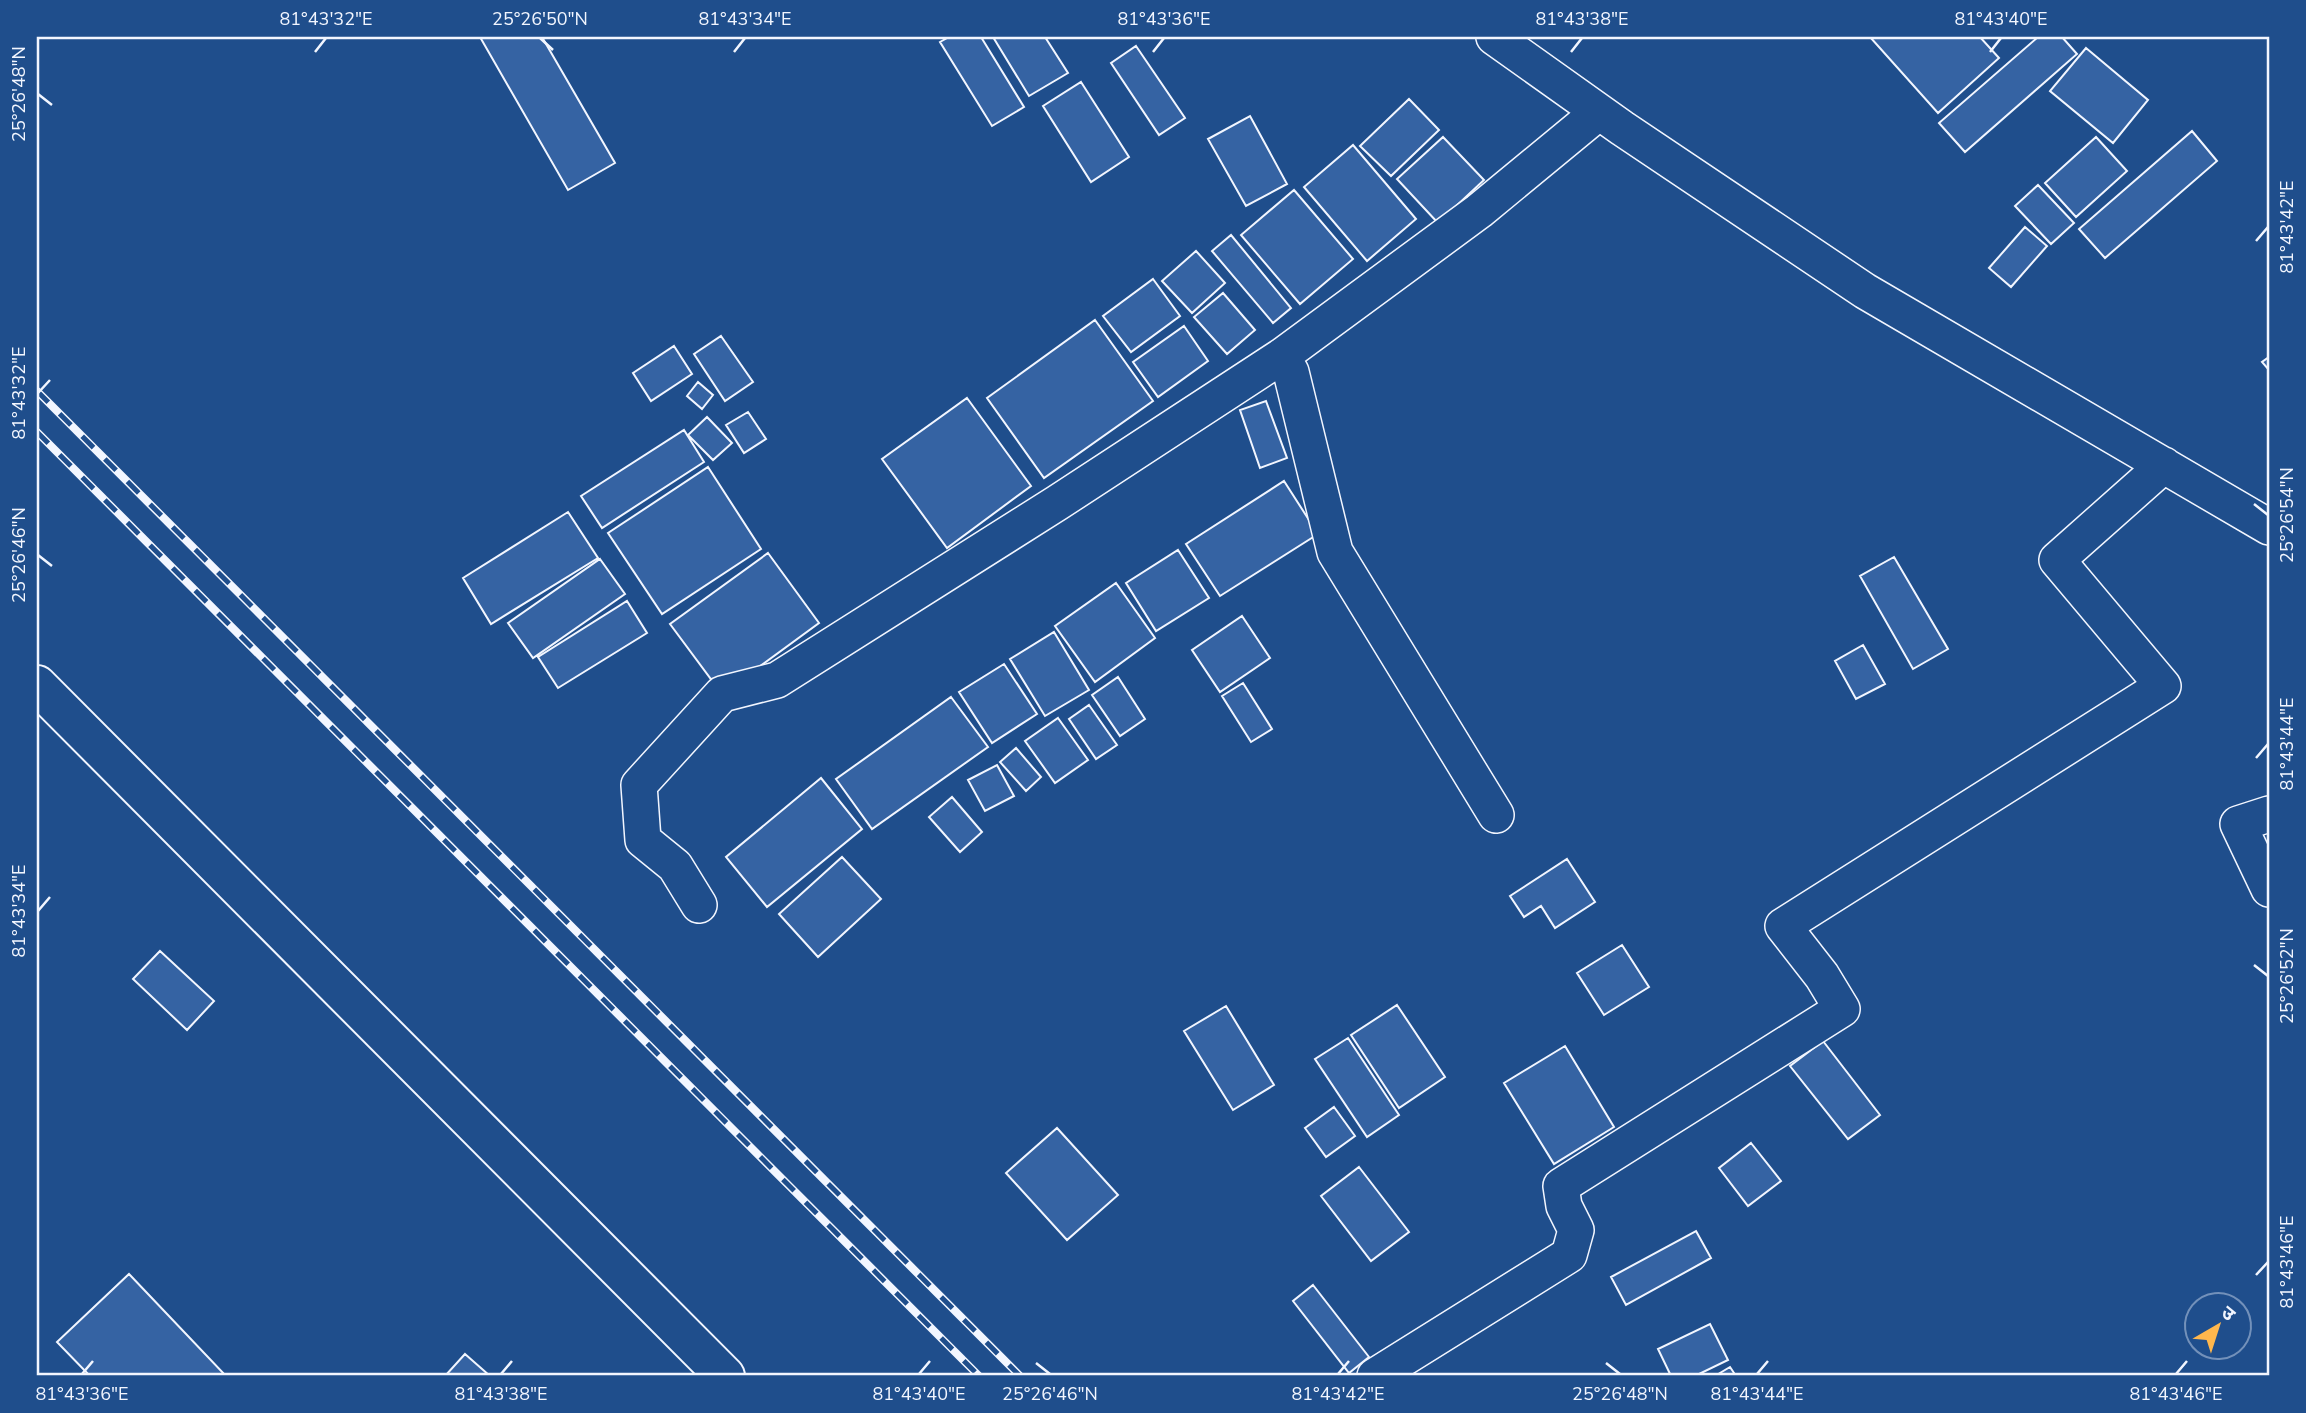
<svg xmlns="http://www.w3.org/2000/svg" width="2306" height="1413" font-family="'Nunito Sans','Noto Sans Devanagari',sans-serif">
	<rect width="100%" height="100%" fill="#1f4e8c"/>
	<path fill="#3563a3" stroke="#f2f6ff" stroke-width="2" d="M480 37H542L615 163 568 190Z
		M949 37H981L1024 107 992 126 940 42Z
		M993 37H1045L1068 73 1029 96Z
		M1870 37H1980L1999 58 1938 113Z
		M2038 37H2062L2077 54 1965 152 1939 123Z
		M1136 46 1185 118 1159 135 1111 63Z
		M2086 48 2148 100 2113 143 2050 91Z
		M1081 82 1129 157 1091 182 1043 106Z
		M1409 99 1439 130 1391 176 1360 146Z
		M1250 116 1287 184 1246 206 1208 139Z
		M2192 131 2217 161 2105 258 2079 229Z
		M1443 137 1484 180 1438 223 1397 179Z
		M2096 137 2127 171 2076 217 2045 183Z
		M1353 145 1416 219 1367 261 1304 187Z
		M2038 185 2074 223 2051 244 2015 206Z
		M1294 190 1353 259 1300 304 1241 235Z
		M2025 227 2047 246 2011 287 1989 268Z
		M1231 235 1291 308 1273 323 1212 251Z
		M1196 251 1225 283 1192 313 1162 281Z
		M1153 279 1180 316 1131 352 1103 316Z
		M1223 293 1255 330 1227 354 1194 317Z
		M1095 320 1153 401 1044 478 987 398Z
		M1184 326 1208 361 1158 397 1133 362Z
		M721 336 753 382 725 401 694 354Z
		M674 346 692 374 651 401 633 373Z
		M2269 357V370L2262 362Z
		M698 382 713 395 702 409 687 396Z
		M967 398 1031 486 947 548 882 459Z
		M1266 401 1287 458 1260 468 1240 410Z
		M748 412 766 439 744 453 726 425Z
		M707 417 732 443 713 460 688 435Z
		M684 430 704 462 602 528 581 496Z
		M708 467 761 549 662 614 608 533Z
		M1284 481 1318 534 1220 596 1186 544Z
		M568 512 598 558 491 624 463 578Z
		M1178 550 1209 598 1156 631 1126 583Z
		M768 553 819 623 722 694 670 624Z
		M1894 557 1948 649 1913 669 1860 576Z
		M600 559 625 594 533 658 508 623Z
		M1116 583 1155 638 1095 682 1055 626Z
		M627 601 647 633 558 688 538 657Z
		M1242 616 1270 658 1220 692 1192 650Z
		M1054 632 1089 690 1045 716 1010 659Z
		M1863 645 1885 684 1856 699 1835 661Z
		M1004 664 1037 714 992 743 959 692Z
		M1118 677 1145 719 1120 736 1092 695Z
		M1243 683 1272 729 1251 742 1222 696Z
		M951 697 988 747 872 829 836 779Z
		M1089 705 1117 745 1096 759 1069 719Z
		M1058 718 1088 760 1055 783 1025 741Z
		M1016 748 1041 777 1026 791 1000 762Z
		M997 765 1014 796 985 811 968 780Z
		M821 778 862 829 767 907 726 857Z
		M952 797 982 832 960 852 929 817Z
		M842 857 881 899 818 957 779 914Z
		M1567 859 1595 902 1555 928 1541 906 1524 917 1510 896Z
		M1622 945 1649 987 1604 1015 1577 973Z
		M160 951 214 1001 187 1030 133 979Z
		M1397 1005 1445 1077 1399 1108 1351 1035Z
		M1226 1006 1274 1085 1233 1110 1184 1031Z
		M1348 1038 1399 1115 1367 1137 1315 1059Z
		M1823 1041 1880 1115 1848 1139 1790 1066Z
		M1565 1046 1614 1127 1554 1164 1504 1083Z
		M1334 1107 1355 1136 1326 1157 1305 1128Z
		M1057 1128 1118 1195 1067 1240 1006 1173Z
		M1751 1143 1781 1181 1748 1206 1719 1168Z
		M1359 1167 1409 1232 1371 1261 1321 1196Z
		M1696 1231 1711 1258 1626 1305 1611 1277Z
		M129 1274 226 1376H90L57 1342Z
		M1313 1285 1369 1357 1349 1373 1293 1301Z
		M1710 1324 1728 1360 1695 1376H1671L1658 1349Z
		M465 1354 490 1376H445Z
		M1730 1367 1736 1376H1715Z"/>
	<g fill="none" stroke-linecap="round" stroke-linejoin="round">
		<defs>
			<path id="street" d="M1494 37 1622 128 1865 291 2269 527
				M2269 814 2238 824 2269 889
				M1496 815 1335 552 1291 372 1282 356 1479 211 1599 112
				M699 905 675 866 643 840 639 785 722 694 777 680 1057 503 1282 356
				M1375 1376 1569 1255 1576 1230 1564 1206 1561 1186 1842 1009 1822 976 1783 926 2163 686 2057 560 2164 465"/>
			<path id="secondary" d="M37 685 725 1376"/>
		</defs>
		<use href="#street" stroke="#f2f6ff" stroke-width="38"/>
		<use href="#secondary" stroke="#f2f6ff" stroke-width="42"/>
		<use href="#street" stroke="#1f4e8c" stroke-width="35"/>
		<use href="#secondary" stroke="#1f4e8c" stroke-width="38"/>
		<defs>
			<path id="rail" d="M37 391 1020 1376
				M37 432 979 1376"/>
		</defs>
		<use href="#rail" stroke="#f2f6ff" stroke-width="8"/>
		<use href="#rail" stroke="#1f4e8c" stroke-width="5" stroke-dasharray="16" stroke-linecap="butt"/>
	</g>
	<path fill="none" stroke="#f2f6ff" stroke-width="2.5" d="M540 38 553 50M315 52 326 38M734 52 745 38M1153 52 1164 38M1571 52 1582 38M1990 52 2001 38M38 94 52 105M2256 241 2268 227M38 393 50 380M2254 504 2268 515M38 555 52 566M2256 758 2268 744M38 911 50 897M2254 965 2268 976M2256 1275 2268 1262M1036 1363 1050 1374M1606 1363 1620 1374M82 1374 93 1361M501 1374 512 1361M919 1374 930 1361M1338 1374 1349 1361M1757 1374 1768 1361M2176 1374 2187 1361"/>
	<rect width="2306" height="1413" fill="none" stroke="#1f4e8c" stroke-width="77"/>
	<g transform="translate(2218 1326) rotate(39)"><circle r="33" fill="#1f4e8c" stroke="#7391ba" stroke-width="2"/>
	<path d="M0-5L12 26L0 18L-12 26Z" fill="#ffb74d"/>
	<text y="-10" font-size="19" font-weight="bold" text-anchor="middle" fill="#f2f6ff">उ</text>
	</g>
	<rect x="38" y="38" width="2230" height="1336" fill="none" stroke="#f2f6ff" stroke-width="2.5"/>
	<g font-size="18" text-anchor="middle" fill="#f2f6ff">
		<text x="326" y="25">81°43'32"E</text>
		<text x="540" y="25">25°26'50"N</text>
		<text x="745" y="25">81°43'34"E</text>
		<text x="1164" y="25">81°43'36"E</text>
		<text x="1582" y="25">81°43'38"E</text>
		<text x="2001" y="25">81°43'40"E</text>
		<text transform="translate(19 94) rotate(-90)" y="6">25°26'48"N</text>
		<text transform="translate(2287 227) rotate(-90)" y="6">81°43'42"E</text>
		<text transform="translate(19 393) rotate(-90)" y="6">81°43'32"E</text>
		<text transform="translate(2287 515) rotate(-90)" y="6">25°26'54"N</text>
		<text transform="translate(19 555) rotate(-90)" y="6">25°26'46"N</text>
		<text transform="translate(2287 744) rotate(-90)" y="6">81°43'44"E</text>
		<text transform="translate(19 911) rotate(-90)" y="6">81°43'34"E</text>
		<text transform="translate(2287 976) rotate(-90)" y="6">25°26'52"N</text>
		<text transform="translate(2287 1262) rotate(-90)" y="6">81°43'46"E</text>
		<text x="82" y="1400">81°43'36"E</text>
		<text x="501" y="1400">81°43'38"E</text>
		<text x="919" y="1400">81°43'40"E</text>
		<text x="1050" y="1400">25°26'46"N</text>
		<text x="1338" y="1400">81°43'42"E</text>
		<text x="1620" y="1400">25°26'48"N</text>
		<text x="1757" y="1400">81°43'44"E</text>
		<text x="2176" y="1400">81°43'46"E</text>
	</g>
</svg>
